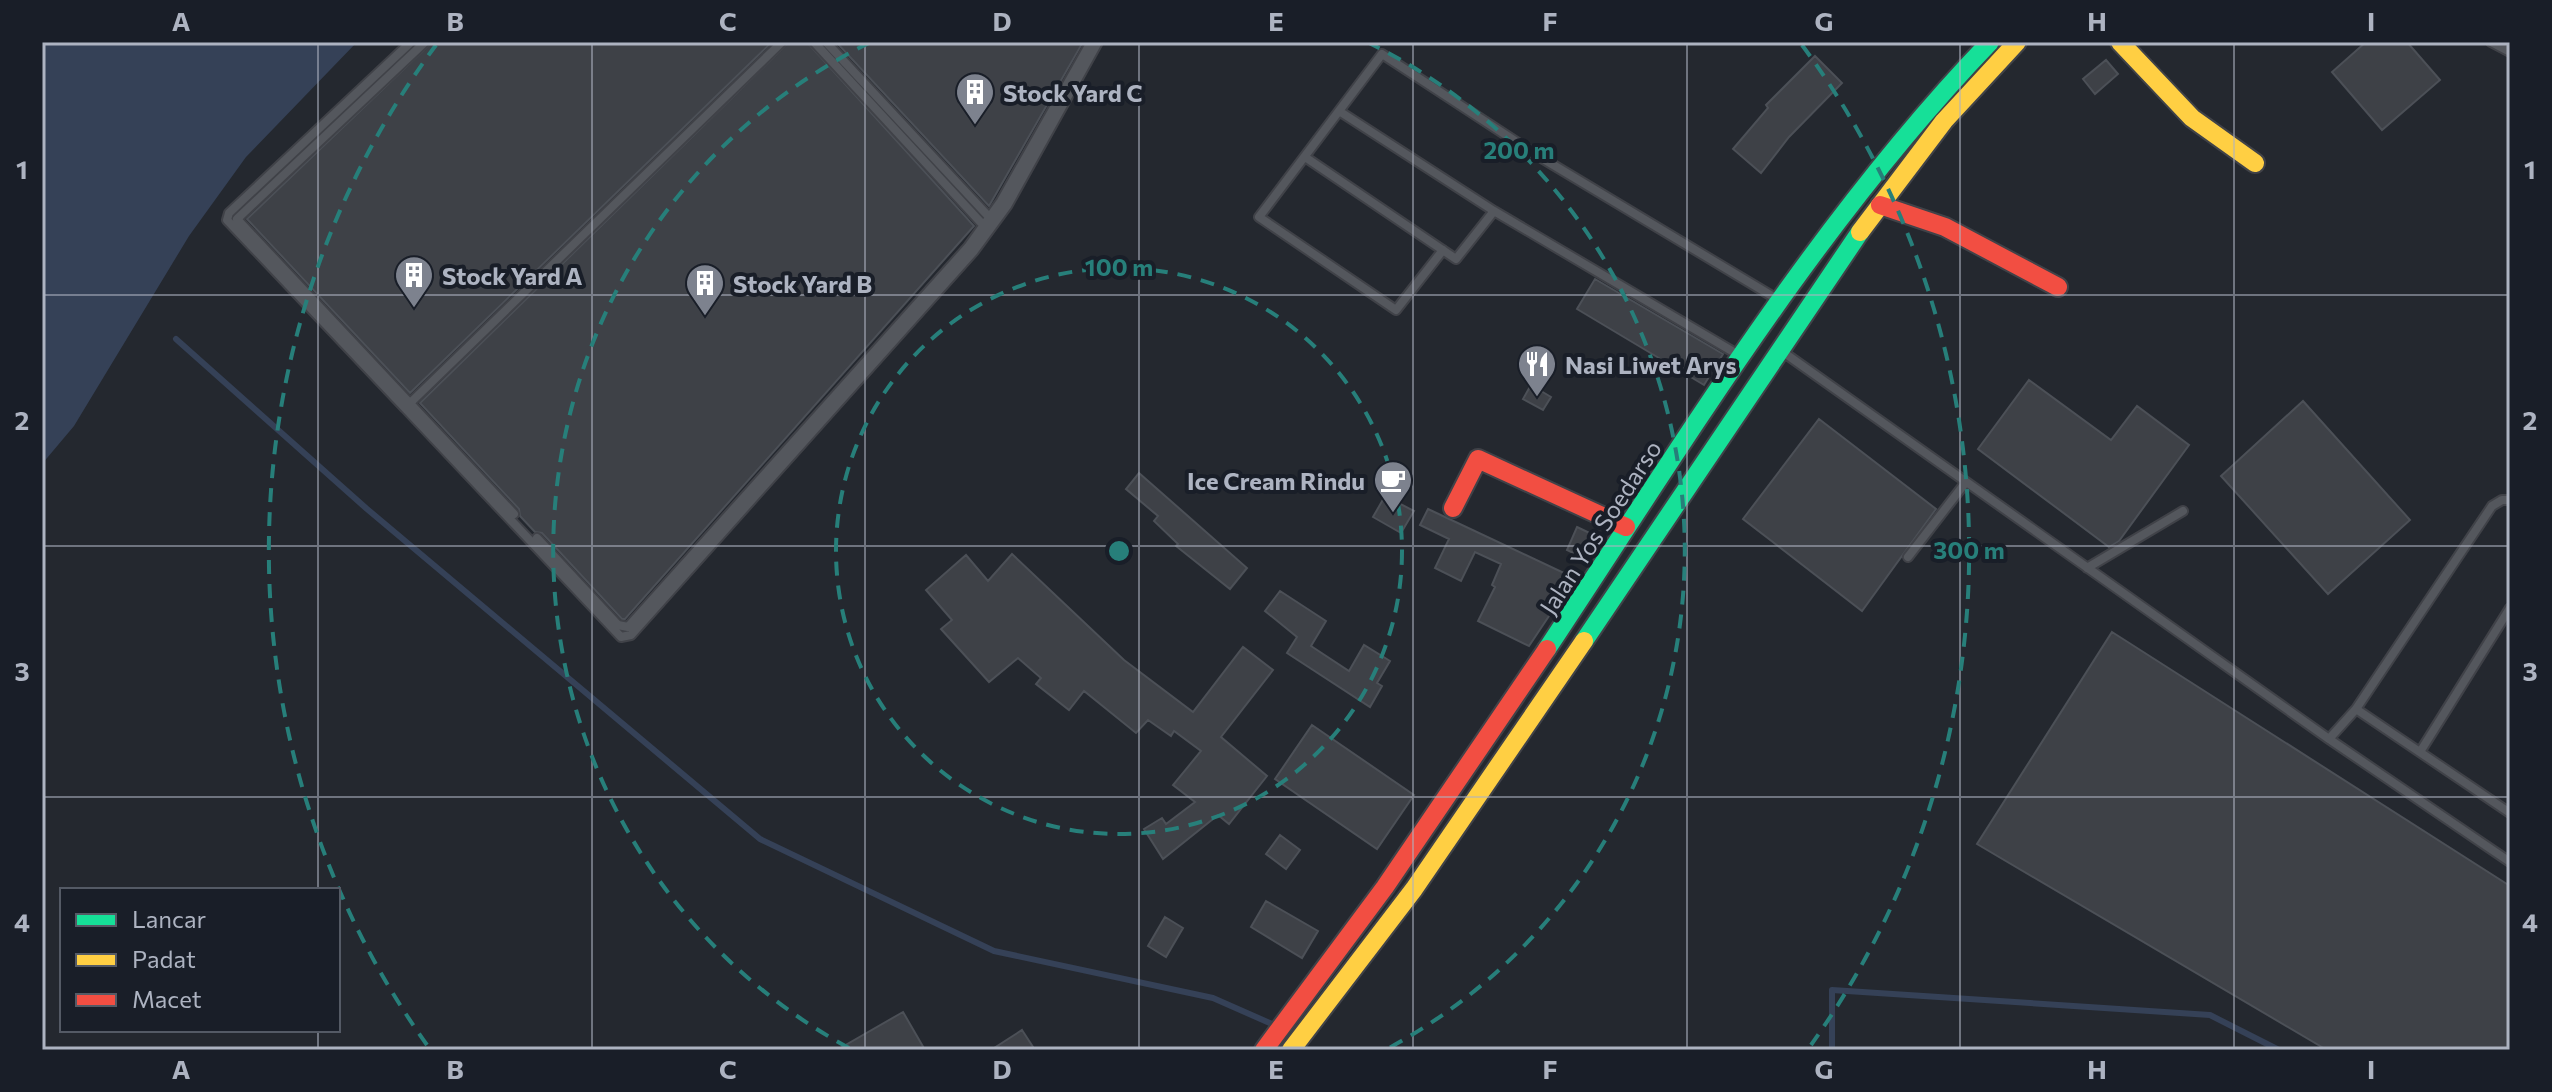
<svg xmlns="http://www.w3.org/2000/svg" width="2552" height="1092" font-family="Commissioner,sans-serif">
	<rect width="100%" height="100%" fill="#24282f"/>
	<path fill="#354157" d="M42 42H357L246 157 189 236 74 426 42 464Z"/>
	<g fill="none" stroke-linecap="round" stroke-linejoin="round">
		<path stroke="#354157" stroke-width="6" d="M176 339 367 509 760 839 994 951 1213 998 1272 1024
			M1832 1050V990L2210 1015 2279 1050"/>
	</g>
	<path fill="#3e4147" stroke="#4c5057" stroke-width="2" d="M432 42H772L410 393 247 219Z
		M789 42H807L974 226 625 619H622L542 533 535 532 520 516 519 509 420 403Z
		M836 42H1083L989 206Z
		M2366 42H2407L2440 80 2382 130 2332 72Z
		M1815 56 1842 83 1789 137 1761 173 1733 149 1768 108 1766 105Z
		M2106 60 2118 74 2095 94 2083 79Z
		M1595 279 1723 354 1704 385 1577 309Z
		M2029 380 2111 440 2137 406 2189 445 2119 541 2109 547 1978 449Z
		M1531 385 1551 397 1543 410 1523 399Z
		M2303 401 2410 520 2328 594 2221 476Z
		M1819 419 1936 509 1862 611 1743 519Z
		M1139 473 1247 568 1230 589 1176 546 1178 544 1154 521 1158 516 1126 489Z
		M1385 496 1414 511 1401 533 1373 517Z
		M1428 509 1564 573 1555 592 1563 595 1529 646 1478 621 1495 587 1492 585 1501 564 1475 552 1461 581 1435 568 1449 539 1420 525Z
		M1577 527 1600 538 1586 559 1567 550Z
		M1012 554 1124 660 1193 712 1243 647 1273 670 1221 737 1267 776 1229 824 1218 815 1163 859 1144 829 1162 818 1166 824 1195 802 1173 785 1201 751 1174 731 1171 736 1148 720 1136 733 1084 691 1069 710 1036 684 1041 678 1018 658 989 682 941 629 952 620 926 590 966 555 988 581Z
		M1280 591 1326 621 1311 646 1349 671 1364 645 1390 661 1377 683 1382 686 1370 707 1287 653 1297 637 1265 611Z
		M2112 632 2510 886V1050H2327L1977 844Z
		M1312 725 1414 795 1377 849 1275 779Z
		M1280 835 1300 850 1286 869 1266 854Z
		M1266 901 1318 931 1302 958 1251 927Z
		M1165 917 1183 928 1166 957 1148 946Z
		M903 1012 925 1050H837Z
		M1022 1030 1035 1050H991Z"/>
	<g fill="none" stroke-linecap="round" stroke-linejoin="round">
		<defs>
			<path id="lane" d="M425 42 237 219 514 514
				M782 42 405 408 621 637 631 635 974 251 1007 206 1098 42
				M814 42 985 227
				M826 42 990 218
				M2491 42 2510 52
				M1339 111 1494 211 1737 354
				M1305 157 1456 259 1494 211
				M1443 250 1396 310 1259 217 1382 54 1535 154 1777 299
				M1783 352 2329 739 2510 862
				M405 408 227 220 229 213 411 42
				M537 538 618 625 628 627 968 247 1001 201 1091 42
				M1908 557 1966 482
				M2087 568 2183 511
				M2356 709 2510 813
				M2329 739 2356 709 2492 506 2502 500H2510
				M2420 752 2510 608"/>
			<path id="fast" d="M1584 641 1860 232
				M1547 649C1685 441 1817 222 1990 42"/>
			<path id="slow" d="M2120 42 2192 118 2255 163
				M1860 232 1944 121 2017 42
				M1291 1050 1414 889 1584 641"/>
			<path id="jam" d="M1880 205 1945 227 2058 287
				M1453 508 1478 459 1626 527
				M1264 1050 1385 887 1547 649"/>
		</defs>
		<use href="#lane" stroke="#404248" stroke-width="12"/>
		<use href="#fast" stroke="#404248" stroke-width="22"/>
		<use href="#slow" stroke="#404248" stroke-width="22"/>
		<use href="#jam" stroke="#404248" stroke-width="22"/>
		<use href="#lane" stroke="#54575d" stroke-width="8"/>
		<use href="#fast" stroke="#16e098" stroke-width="18"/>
		<use href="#slow" stroke="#ffcf43" stroke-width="18"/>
		<use href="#jam" stroke="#f24e42" stroke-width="18"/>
	</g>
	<path fill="none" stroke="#adb3c1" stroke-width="2" stroke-opacity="0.55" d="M318 42V890M592 42V1050M865 42V1050M1139 42V1050M1413 42V1050M1687 42V1050M1960 42V1050M2234 42V1050M42 295H2510M42 546H2510M42 797H2510M318 1030V1050"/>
	<g fill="none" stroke="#277f7a" stroke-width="4" stroke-dasharray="14 10">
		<circle cx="1119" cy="551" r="283"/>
		<path d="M849 1048A566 566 0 0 1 871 42M1367 42A566 566 0 0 1 1389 1048"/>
		<path d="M427 1045A850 850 0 0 1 436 45M1802 45A850 850 0 0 1 1811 1045"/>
	</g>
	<defs>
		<symbol id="building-pin" viewBox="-11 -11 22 30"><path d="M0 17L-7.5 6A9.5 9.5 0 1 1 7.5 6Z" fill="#7d828e" stroke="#191e28"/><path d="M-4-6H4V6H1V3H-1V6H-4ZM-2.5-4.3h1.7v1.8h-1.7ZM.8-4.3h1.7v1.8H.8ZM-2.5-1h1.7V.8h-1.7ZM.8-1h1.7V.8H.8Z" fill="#fff"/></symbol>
		<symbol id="restaurant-pin" viewBox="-11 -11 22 30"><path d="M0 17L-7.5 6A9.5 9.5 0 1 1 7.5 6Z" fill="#7d828e" stroke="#191e28"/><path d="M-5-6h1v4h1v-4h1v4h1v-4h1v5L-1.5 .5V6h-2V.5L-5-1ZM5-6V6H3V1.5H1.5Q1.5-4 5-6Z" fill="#fff"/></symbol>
		<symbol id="cafe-pin" viewBox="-11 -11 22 30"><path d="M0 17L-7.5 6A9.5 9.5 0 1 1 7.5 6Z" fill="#7d828e" stroke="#191e28"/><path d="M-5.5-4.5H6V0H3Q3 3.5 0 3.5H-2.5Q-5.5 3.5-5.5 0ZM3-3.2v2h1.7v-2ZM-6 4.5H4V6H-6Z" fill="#fff"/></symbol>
	</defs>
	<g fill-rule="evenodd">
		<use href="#building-pin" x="953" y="70" width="44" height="60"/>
		<use href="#building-pin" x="392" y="253" width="44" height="60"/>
		<use href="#building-pin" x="683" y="261" width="44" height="60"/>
		<use href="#restaurant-pin" x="1515" y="342" width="44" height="60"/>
		<use href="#cafe-pin" x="1371" y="458" width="44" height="60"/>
	</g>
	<g text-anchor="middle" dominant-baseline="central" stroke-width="8" stroke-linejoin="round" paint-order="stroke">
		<g font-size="24" font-weight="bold" fill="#adb3c1" stroke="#191e28" text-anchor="start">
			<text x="1003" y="92">Stock Yard C</text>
			<text x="442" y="275">Stock Yard A</text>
			<text x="733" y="283">Stock Yard B</text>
			<text x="1565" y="364">Nasi Liwet Arys</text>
			<text x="1365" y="480" text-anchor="end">Ice Cream Rindu</text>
		</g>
		<g font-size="24" fill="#adb3c1" stroke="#191e28">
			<text transform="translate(1600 527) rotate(-57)">Jalan Yos Soedarso</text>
		</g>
	</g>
	<circle cx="1119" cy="551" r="12" fill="#277f7a" stroke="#191e28" stroke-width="4"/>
	<g font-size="24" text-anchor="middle" font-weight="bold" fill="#277f7a" stroke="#191e28" stroke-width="8" stroke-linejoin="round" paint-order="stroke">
		<text x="1519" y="159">200 m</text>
		<text x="1119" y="276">100 m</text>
		<text x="1969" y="559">300 m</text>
	</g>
	<rect width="2552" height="1092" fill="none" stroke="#191e28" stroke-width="88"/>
	<rect x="60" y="888" width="280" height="144" fill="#191e28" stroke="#545a65" stroke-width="2"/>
	<rect x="76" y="914" width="40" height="12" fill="#16e098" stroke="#545a65" stroke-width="2"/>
	<text x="132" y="928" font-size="24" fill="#adb3c1">Lancar</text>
	<rect x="76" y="954" width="40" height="12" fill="#ffcf43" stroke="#545a65" stroke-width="2"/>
	<text x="132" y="968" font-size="24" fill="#adb3c1">Padat</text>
	<rect x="76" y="994" width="40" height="12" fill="#f24e42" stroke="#545a65" stroke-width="2"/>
	<text x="132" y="1008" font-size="24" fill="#adb3c1">Macet</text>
	<rect x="44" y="44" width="2464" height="1004" fill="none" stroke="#adb3c1" stroke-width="3"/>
	<g font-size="26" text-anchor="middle" font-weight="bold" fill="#adb3c1">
		<text x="181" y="31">A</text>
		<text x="455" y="31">B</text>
		<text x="728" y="31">C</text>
		<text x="1002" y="31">D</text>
		<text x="1276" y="31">E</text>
		<text x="1550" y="31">F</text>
		<text x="1824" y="31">G</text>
		<text x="2097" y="31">H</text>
		<text x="2371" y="31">I</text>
		<text x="22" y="179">1</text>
		<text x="2530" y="179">1</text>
		<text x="22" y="430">2</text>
		<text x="2530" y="430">2</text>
		<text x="22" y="681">3</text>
		<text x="2530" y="681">3</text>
		<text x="22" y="932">4</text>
		<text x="2530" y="932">4</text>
		<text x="181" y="1079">A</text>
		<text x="455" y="1079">B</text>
		<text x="728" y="1079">C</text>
		<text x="1002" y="1079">D</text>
		<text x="1276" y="1079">E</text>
		<text x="1550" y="1079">F</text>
		<text x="1824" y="1079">G</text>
		<text x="2097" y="1079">H</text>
		<text x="2371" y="1079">I</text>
	</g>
</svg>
